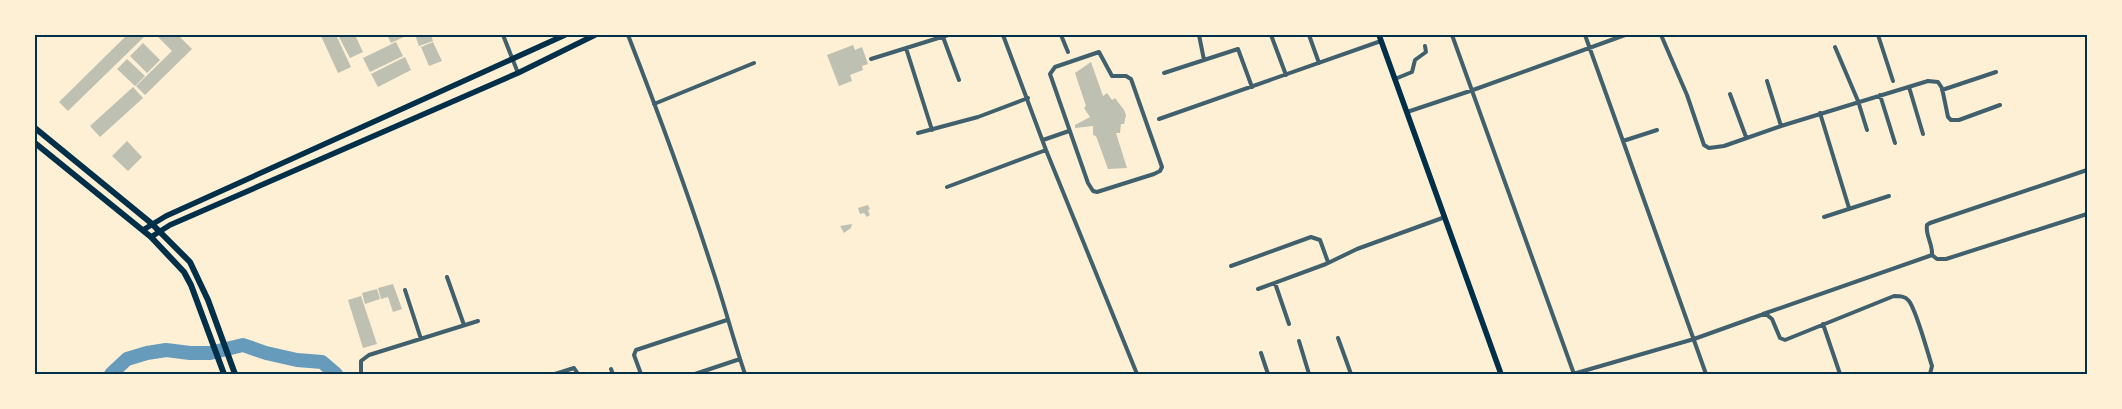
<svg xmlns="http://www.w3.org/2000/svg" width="2122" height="409" font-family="'Nunito Sans',sans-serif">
	<rect width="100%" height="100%" fill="#fdf0d5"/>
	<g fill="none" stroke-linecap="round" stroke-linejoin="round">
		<path stroke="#669bbc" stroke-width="14" d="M111 374 127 359 147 353 166 350 190 353H210L243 345 266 353 297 360 322 362 336 374"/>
	</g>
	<path fill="#bec0b2" d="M127 35H146L68 111 59 102Z
		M156 35H178L192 49 145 95 136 86 172 51Z
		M324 35H336L351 67 338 73 321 36Z
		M338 35H355L363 52 350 58Z
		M387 35H408L391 43Z
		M415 35H431L433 41 419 46Z
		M396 42 403 56 370 72 363 58Z
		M433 42 442 61 429 66 421 47Z
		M143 43 160 60 147 73 130 56Z
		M853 45 855 50 862 47 868 64 862 66 863 70 850 75 852 81 839 86 827 55Z
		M405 57 411 70 378 87 371 74Z
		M127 59 145 76 135 86 117 69Z
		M1091 62 1103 96 1107 93 1112 100 1115 98 1124 110 1126 115 1124 124H1121L1120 133H1116L1127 168 1108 169 1096 136 1093 135V126L1075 128V125L1090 117 1084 108 1086 106 1075 73Z
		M133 87 143 98 100 137 90 126Z
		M127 141 142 157 128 171 112 156Z
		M868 205 870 209 868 210 870 215 867 217 864 213 860 214 858 208Z
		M852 224 851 228 844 233 840 226Z
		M393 284 402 309 393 312 388 297 381 299 378 288Z
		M377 289 380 299 365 304 362 293Z
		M361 296 377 344 363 348 348 300Z"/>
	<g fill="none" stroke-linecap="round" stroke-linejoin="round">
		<path stroke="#3f606c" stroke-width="4" d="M503 35 518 73
			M628 35C658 112 687 190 712 268 724 303 733 339 745 374
			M1003 35 1046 150 1137 374
			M1061 35 1068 52
			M1199 35 1204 60
			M1271 35 1286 75
			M1309 35 1319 63
			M1452 35 1574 374
			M1585 35 1623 141 1657 130
			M1661 35 1687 95 1704 145 1709 148 1724 146 1781 126 1767 81
			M1878 35 1893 81
			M943 37 959 80
			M1835 47 1858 101 1867 130
			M906 48 932 130
			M1099 52 1112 76H1126L1131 79 1162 167 1160 171 1154 174 1097 192 1093 191 1088 183 1050 74 1055 67Z
			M871 59 948 35
			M1164 73 1238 49 1252 87
			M1395 79 1412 72 1415 60 1426 52 1425 46
			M1909 87 1923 134
			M1942 90 1996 72
			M1730 94 1746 137
			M1880 95 1895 143
			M654 104 754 63
			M1407 112 1473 90 1625 35
			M1820 113 1849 208
			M1159 119 1381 41
			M1781 126 1928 81 1938 82 1942 88 1948 117 1951 120H1959L2000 105
			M918 133 978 117 1028 98
			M1043 140 1069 131
			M1623 141 1706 374
			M947 187 1046 150
			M1824 217 1889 196
			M1932 255 1937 259H1946L2087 214
			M1231 266 1311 237 1320 240 1328 262
			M447 277 464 325
			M1275 283 1289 324
			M1258 289 1326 264 1357 249 1445 217
			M405 290 421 339
			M1763 314 1932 255C1933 244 1925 235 1927 225L1930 223 2087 170
			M1823 324 1840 374
			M1338 338 1351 374
			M1299 341 1309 374
			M1261 353 1268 374
			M611 369 613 374
			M361 374V361L369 355 478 321
			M555 374 574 368 578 374
			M641 374 634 355 636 350 727 320
			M695 374 740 359
			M1573 374 1694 339 1761 315H1767L1772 319 1780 338 1785 340 1894 296C1900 296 1905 296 1909 301 1917 312 1927 351 1932 366L1930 374"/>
		<path stroke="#003049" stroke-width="5.5" d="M1379 35 1501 374
			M143 230 166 216 565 35
			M151 237 170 225 518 73 595 35"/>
		<path stroke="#003049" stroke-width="6" d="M35 128 151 223 190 262 208 300 235 374
			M35 143 151 237 184 272 191 285 224 374"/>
	</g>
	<rect width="2122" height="409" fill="none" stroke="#fdf0d5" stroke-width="72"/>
	<rect x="36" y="36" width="2050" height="337" fill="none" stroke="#003049" stroke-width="2"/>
</svg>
